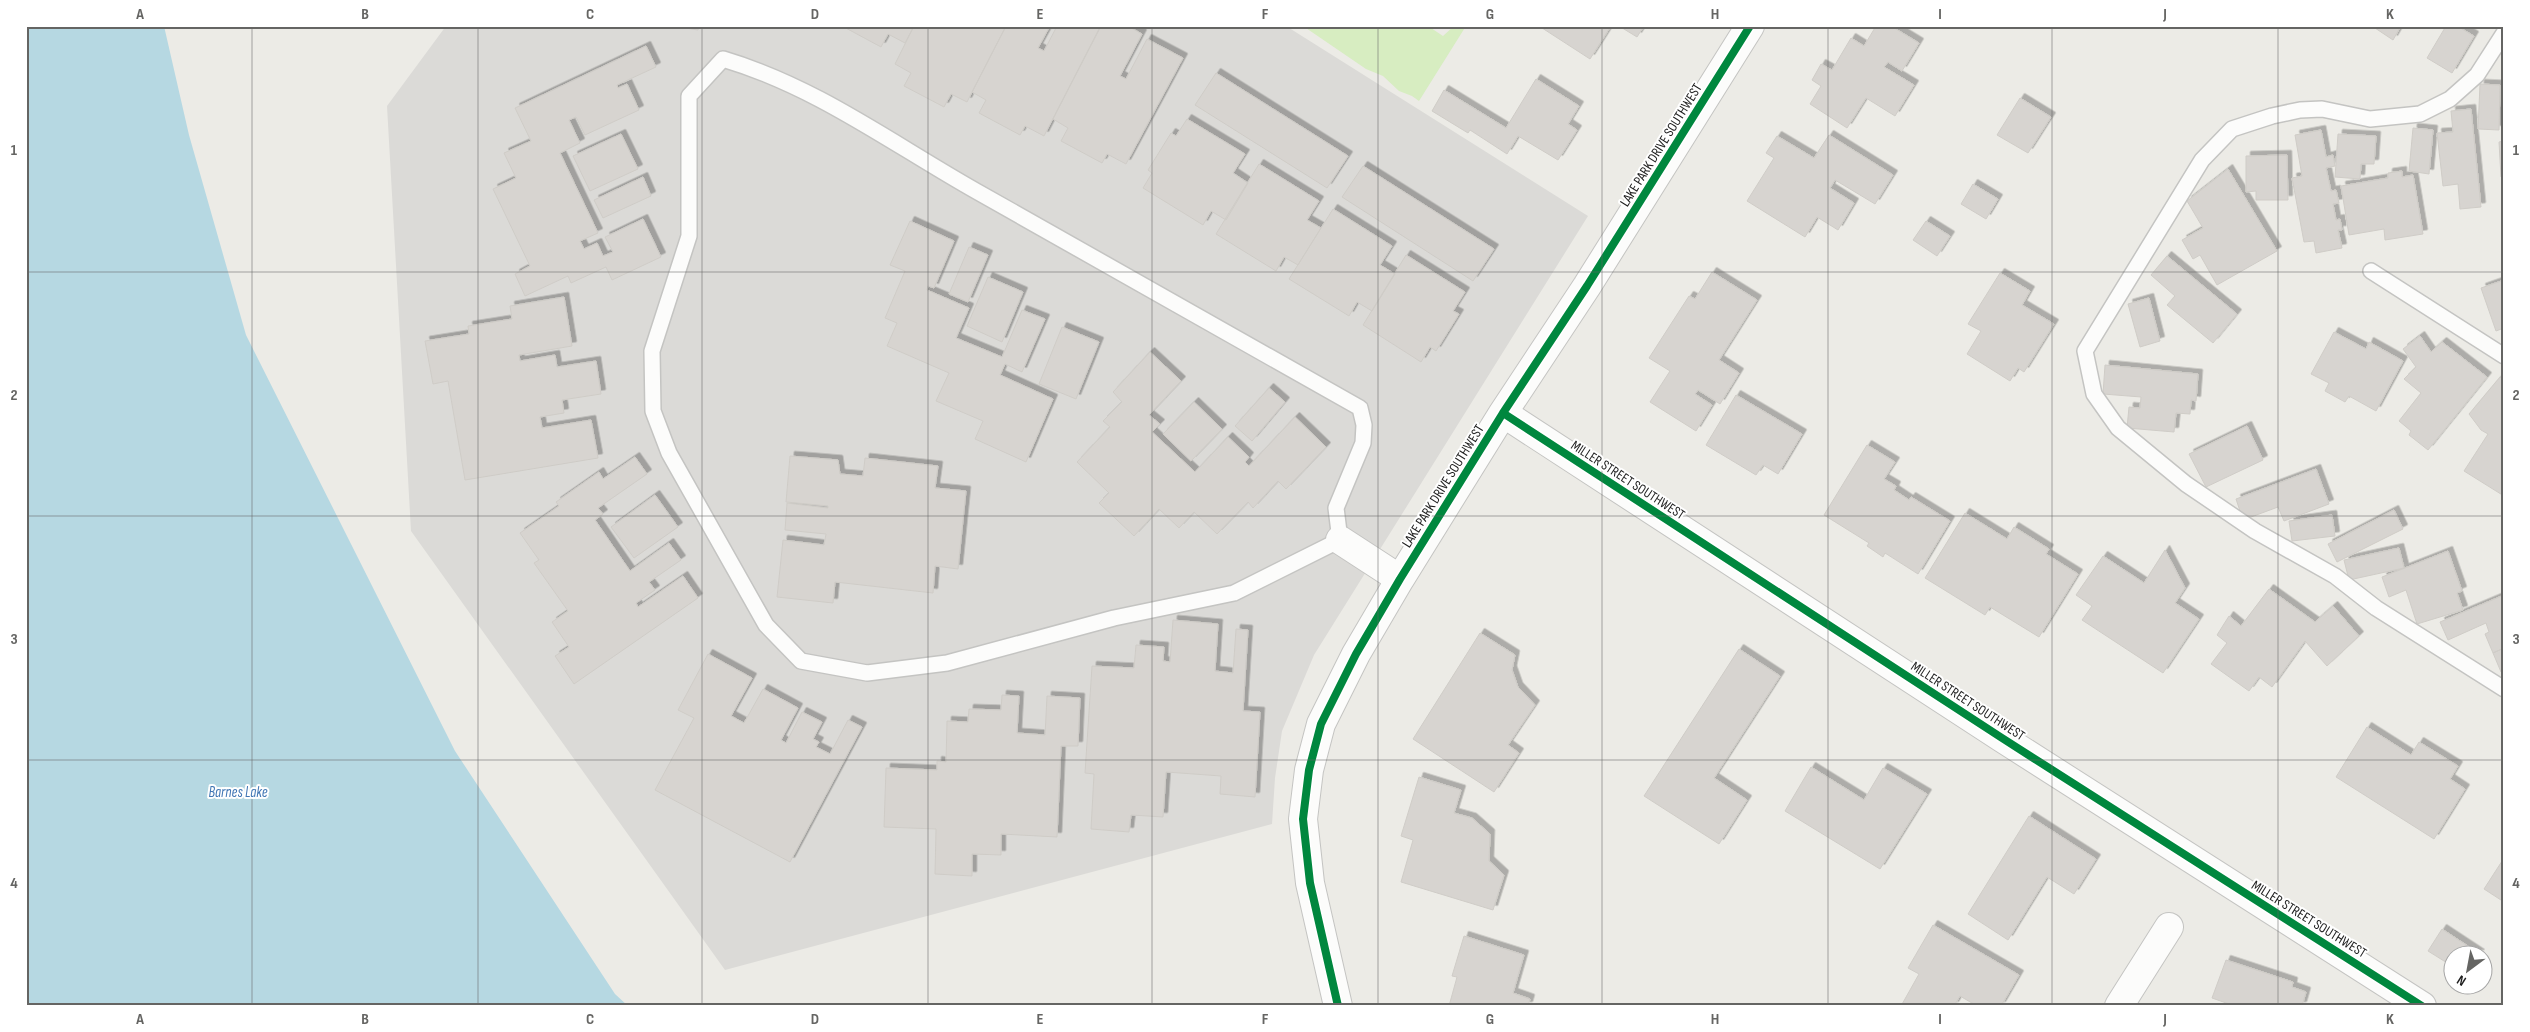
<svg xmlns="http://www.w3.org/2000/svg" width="2530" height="1032" font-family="'Sofia Sans Condensed',sans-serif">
	<defs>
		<filter id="shadow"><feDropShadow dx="4.5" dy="-4.5" stdDeviation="0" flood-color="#0004"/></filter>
	</defs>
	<rect width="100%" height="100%" fill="#ecebe6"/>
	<path fill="#dbdad7" d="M446 26H1286L1588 216 1314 655 1282 731 1275 778 1272 824 725 970 411 531 387 106Z"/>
	<path fill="#d7edc1" d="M1303 26H1428L1443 36 1454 26H1466L1419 101 1412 96 1399 91 1383 76 1366 69Z"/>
	<path fill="#b6d8e2" d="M26 26H164L189 135 246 335 455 751 615 994 628 1006H26Z"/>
	<path fill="#d7d4d0" stroke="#cfccc7" filter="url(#shadow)" d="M673 26H699L698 30Z
		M842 26H914L905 43 888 34 881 47Z
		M914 26H1006L967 102 951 94 944 107 904 86 911 73 895 64Z
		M1006 26H1050L1038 48 1044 51 1057 26H1094L1099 29 1044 136 1025 126 1020 135 979 113 986 100 972 92Z
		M1101 26H1128L1142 34 1120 76 1126 79 1147 39 1183 58 1126 164 1107 154 1102 163 1061 141 1068 128 1053 119Z
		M1539 26H1611L1590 59Z
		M1619 26H1644L1637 37Z
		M1876 26H1891L1919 43 1902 71 1888 62 1884 67 1914 85 1895 116 1866 98 1847 128 1810 104 1821 86 1812 80 1821 64 1832 70 1851 38 1864 46Z
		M2372 26H2401L2393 40Z
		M2446 26H2457L2474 36 2452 73 2427 58Z
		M646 46 656 67 617 85 618 88 627 84 639 110 585 135 576 117 569 120 580 143 560 153 598 233 580 241 584 249 597 243 603 256 613 252 605 237 643 219 661 257 612 280 606 267 571 283 568 276 525 296 515 274 530 266 493 189 516 178 504 153 531 141 515 108Z
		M1216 73 1348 156 1327 188 1195 105Z
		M1536 79 1579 106 1568 124 1577 130 1558 160 1518 136 1507 154 1470 130 1468 133 1432 111 1444 90 1506 128Z
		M2480 84 2500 85 2499 130 2478 129Z
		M2020 98 2051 117 2028 153 1997 135Z
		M2471 109 2481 207 2460 209 2458 184 2443 186 2437 133 2453 132 2451 111Z
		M1187 119 1245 154 1233 173 1248 183 1226 220 1211 211 1203 225 1143 188 1152 173 1148 170 1171 133 1176 136Z
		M2413 128 2433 130 2429 174 2409 171Z
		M2321 130 2326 157 2333 155 2335 166 2326 168 2331 191 2336 190 2339 203 2333 204 2336 220 2340 219 2342 230H2338L2342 248 2316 253 2314 241 2304 242 2292 178 2302 176 2295 135Z
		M621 134 638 169 590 191 573 156Z
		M2338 134 2376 136 2374 164H2361L2360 179 2335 177Z
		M1829 135 1893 175 1875 204 1835 180 1830 188 1854 203 1838 230 1817 217 1805 237 1747 201 1774 158 1766 153 1777 136 1814 158Z
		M2504 141V176L2501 177 2499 142Z
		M2287 155 2288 200H2256V191L2246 192V156Z
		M1259 164 1319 201 1307 220 1321 228 1298 265 1284 257 1276 271 1216 234Z
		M1363 166 1494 249 1473 281 1342 197Z
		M2228 169 2277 251 2217 285 2200 255 2193 259 2182 240 2203 228 2187 201Z
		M2402 171V177L2413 175 2423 234 2385 240 2384 229 2349 235 2341 186 2388 178V173Z
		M643 177 651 196 603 218 594 200Z
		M1973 184 1998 199 1986 219 1961 204Z
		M1333 209 1392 246 1380 265 1395 274 1372 311 1357 302 1349 316 1289 279Z
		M910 221 954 241 934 288 928 286 927 290 969 308 956 338 1002 357 1022 310 1045 319 1022 372 1005 364 1000 375 1053 399 1026 462 975 439 983 421 936 401 949 373 887 346 897 323 885 318 905 271 890 265Z
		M1926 221 1950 236 1937 256 1913 240Z
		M969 247 988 255 968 302 949 294Z
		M1406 255 1465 292 1453 311 1459 314 1436 351 1430 347 1421 362 1363 325Z
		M2167 256 2237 314 2213 343 2167 305 2175 296 2151 275Z
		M1712 272 1757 300 1719 360 1739 373 1720 404 1698 390 1695 394 1712 405 1696 431 1650 402 1670 371 1649 358 1689 296 1695 299Z
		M2000 273 2030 291 2022 305 2054 324 2024 372 2018 368 2010 381 1967 354 1981 331 1968 324Z
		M988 277 1023 292 1002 342 967 326Z
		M2504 280V328L2496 331 2481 288Z
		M564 297 572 346 519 355 520 361 555 355 557 367 596 361 601 394 562 400 564 413 540 417 542 428 591 420 598 458 465 480 448 381 433 384 425 341 469 334 468 326 512 319 510 306Z
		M2149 298 2160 341 2140 347 2128 304Z
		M1062 327 1099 342 1076 399 1039 384Z
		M2334 332 2366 349 2369 342 2403 361 2376 411 2349 396 2345 402 2325 391 2329 383 2311 374Z
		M2420 336 2431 352 2442 342 2487 377 2428 450 2409 435 2411 431 2399 421 2421 393 2404 379 2416 367 2403 349Z
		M1150 352 1181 381 1149 415 1160 424 1152 432 1195 472 1228 437 1249 457 1245 462 1249 466 1295 417 1326 447 1286 489 1278 481 1253 508 1248 502 1217 534 1194 512 1179 528 1159 509 1134 536 1099 503 1109 493 1077 462 1110 427 1103 421 1122 402 1113 392Z
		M2105 365 2198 374 2196 401 2191 400 2190 414 2176 413 2174 432 2127 428 2129 407 2140 408 2141 397 2103 394Z
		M2500 377 2504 381V496L2464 471 2488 434 2481 430 2469 414Z
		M1269 388 1285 402 1252 441 1235 426Z
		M1736 395 1802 434 1778 474 1763 465 1756 475 1706 445Z
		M1194 402 1222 429 1191 461 1163 434Z
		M2247 426 2263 460 2206 487 2189 454Z
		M1867 445 1895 462 1884 479 1896 486 1894 490 1909 500 1911 497 1950 521 1918 574 1885 553 1883 557 1867 546 1869 543 1824 515Z
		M790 456 838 460 840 474 863 476 865 458 938 466 935 488 966 491 958 569 935 566 933 593 835 582 833 603 777 597 783 540 824 545 826 534 785 530 787 503 828 508V506L786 502Z
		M635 457 647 474 598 508 603 514 595 520 630 571 669 543 681 560 649 582 655 590 636 603 638 607 683 576 698 598 574 684 555 656 569 647 552 622 568 611 534 563 539 560 520 533 559 506 556 502 599 472 603 479Z
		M2316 469 2329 504 2284 521 2278 507 2243 520 2236 499Z
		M655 495 678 527 634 558 611 527Z
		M2394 510 2403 529 2337 562 2328 544Z
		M1965 513 2007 539 2014 527 2049 549 2046 554 2078 574 2039 637 1990 607 1985 615 1925 578Z
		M2332 515 2335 536 2292 541 2289 521Z
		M2399 548 2404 568 2349 580 2344 560Z
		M2165 550 2185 588 2175 603 2199 619 2163 673 2082 620 2092 606 2076 595 2103 556 2144 583Z
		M2448 551 2462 591 2457 593 2463 610 2417 624 2406 590 2389 597 2382 577Z
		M2269 589 2315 622 2333 606 2359 636 2327 666 2305 641 2272 687 2259 677 2249 691 2211 664 2227 643 2217 635 2229 616 2241 626Z
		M2504 595V648L2493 653 2485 634 2489 632 2486 623 2448 640 2440 622Z
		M1173 620 1218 624 1215 671 1233 673 1236 629 1248 630 1243 711 1260 712 1255 797 1220 794 1221 776 1166 772 1163 817 1131 815 1129 832 1091 829 1094 774 1085 773 1092 666 1134 668 1136 645 1164 647 1163 661 1170 662Z
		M1480 633 1515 655 1512 670 1518 687 1535 705 1508 745 1519 753 1494 792 1413 739Z
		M2504 648V671L2501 672 2493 653Z
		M1739 649 1780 676 1714 778 1747 800 1719 844 1644 796Z
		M708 654 752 678 731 716 744 723 763 689 798 708 781 740 786 743 802 712 822 722 813 739 819 742 816 747 830 754 848 720 862 727 790 862 655 790 694 718 678 710Z
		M1002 695 1019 696 1017 733 1045 735 1047 696 1080 698 1078 746H1061L1057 837 1001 834V855L972 854V876L935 874 936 829 884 827 886 768 937 770V761L946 762 947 721 968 722 969 709 1001 710Z
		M2367 727 2411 755 2419 742 2458 766 2450 779 2465 789 2434 839 2336 777Z
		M1811 767 1864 800 1883 768 1927 794 1880 869 1785 811Z
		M1419 777 1461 790 1454 813 1472 818 1490 834 1489 861 1504 875 1493 910 1401 882 1413 840 1401 836Z
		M2029 816 2096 859 2074 894 2047 877 2008 940 1968 914Z
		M2504 858V902L2484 889Z
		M1933 925 2019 975 2001 1006H1977L1960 996 1954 1006H1901L1919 974 1908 968Z
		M2442 929 2480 954H2452V966L2428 951Z
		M1464 936 1524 955 1513 993 1530 999 1528 1006H1449L1457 977 1452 976Z
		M2226 960 2293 982 2292 987 2306 992 2302 1006H2228L2229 1004 2212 998Z"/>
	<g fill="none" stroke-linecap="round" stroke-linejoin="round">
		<defs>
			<path id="lane" d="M2504 33 2477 75 2450 99 2420 114 2370 119 2322 109 2300 110 2272 116 2232 129 2202 160 2085 351 2094 394 2118 428 2186 484 2255 531 2335 576 2376 608 2504 689
				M723 59C817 87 891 143 976 191 1103 264 1232 335 1360 408L1364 425 1363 443 1336 508 1340 540 1234 593 1114 618 947 663 867 673 801 661 766 625 669 453 653 411 652 351 689 236V96Z
				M2371 271 2504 356"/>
			<path id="street" d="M1503 413 2002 738 2422 1006
				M1340 540 1400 579
				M1338 1006 1310 883 1303 819 1309 770 1321 724 1356 654 1400 579 1503 413 1587 286 1750 26
				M2119 1006 2169 927"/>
		</defs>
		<use href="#lane" stroke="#c4c4c2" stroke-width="18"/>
		<use href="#street" stroke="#c4c4c2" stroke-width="30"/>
		<use href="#lane" stroke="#fcfcfb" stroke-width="15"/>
		<use href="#street" stroke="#fcfcfb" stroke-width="28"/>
		<defs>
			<path id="cycleway" d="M1503 413 2002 738 2422 1006
				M1338 1006 1310 883 1303 819 1309 770 1321 724 1356 654 1400 579 1503 413 1587 286 1750 26"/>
		</defs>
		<use href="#cycleway" stroke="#fff" stroke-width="11"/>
		<use href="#cycleway" stroke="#00873e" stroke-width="8"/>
	</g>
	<path fill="none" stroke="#656563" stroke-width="1" stroke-opacity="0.55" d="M252 26V1006M478 26V1006M702 26V1006M928 26V1006M1152 26V1006M1378 26V1006M1602 26V1006M1828 26V1006M2052 26V1006M2278 26V1006M26 272H2504M26 516H2504M26 760H2504"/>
	<g text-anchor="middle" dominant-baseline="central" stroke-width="4" stroke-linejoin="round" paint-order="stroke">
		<g font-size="14" fill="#1d1d1d" stroke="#fff">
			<text transform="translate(1661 145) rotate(-58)">LAKE PARK DRIVE SOUTHWEST</text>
			<text transform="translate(1628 480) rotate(33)">MILLER STREET SOUTHWEST</text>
			<text transform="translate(1443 486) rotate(-58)">LAKE PARK DRIVE SOUTHWEST</text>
			<text transform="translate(1968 701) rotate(33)">MILLER STREET SOUTHWEST</text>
			<text transform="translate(2309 919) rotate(32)">MILLER STREET SOUTHWEST</text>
		</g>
		<g font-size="15" font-style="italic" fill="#4277b5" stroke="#fff">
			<text x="238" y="792">Barnes Lake</text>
		</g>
	</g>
	<rect width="2530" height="1032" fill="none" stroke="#ffffff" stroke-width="55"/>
	<g transform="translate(2468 970) rotate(212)"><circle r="24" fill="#ffffff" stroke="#a5a5a5"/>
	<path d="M0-4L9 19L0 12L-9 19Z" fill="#656563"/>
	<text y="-8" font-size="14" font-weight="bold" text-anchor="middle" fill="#1d1d1d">N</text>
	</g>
	<rect x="28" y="28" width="2474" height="976" fill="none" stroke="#656563" stroke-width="2"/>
	<g font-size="16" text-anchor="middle" font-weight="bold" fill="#656563">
		<text x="140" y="19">A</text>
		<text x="365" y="19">B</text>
		<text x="590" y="19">C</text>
		<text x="815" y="19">D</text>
		<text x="1040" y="19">E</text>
		<text x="1265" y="19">F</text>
		<text x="1490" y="19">G</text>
		<text x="1715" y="19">H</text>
		<text x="1940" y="19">I</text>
		<text x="2165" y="19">J</text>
		<text x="2390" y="19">K</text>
		<text x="14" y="155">1</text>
		<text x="2516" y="155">1</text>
		<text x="14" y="400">2</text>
		<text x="2516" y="400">2</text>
		<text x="14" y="644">3</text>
		<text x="2516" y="644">3</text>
		<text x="14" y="888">4</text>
		<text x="2516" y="888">4</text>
		<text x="140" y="1024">A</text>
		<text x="365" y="1024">B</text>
		<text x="590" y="1024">C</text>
		<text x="815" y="1024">D</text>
		<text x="1040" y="1024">E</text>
		<text x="1265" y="1024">F</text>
		<text x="1490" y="1024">G</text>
		<text x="1715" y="1024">H</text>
		<text x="1940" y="1024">I</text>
		<text x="2165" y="1024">J</text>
		<text x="2390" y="1024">K</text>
	</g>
</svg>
